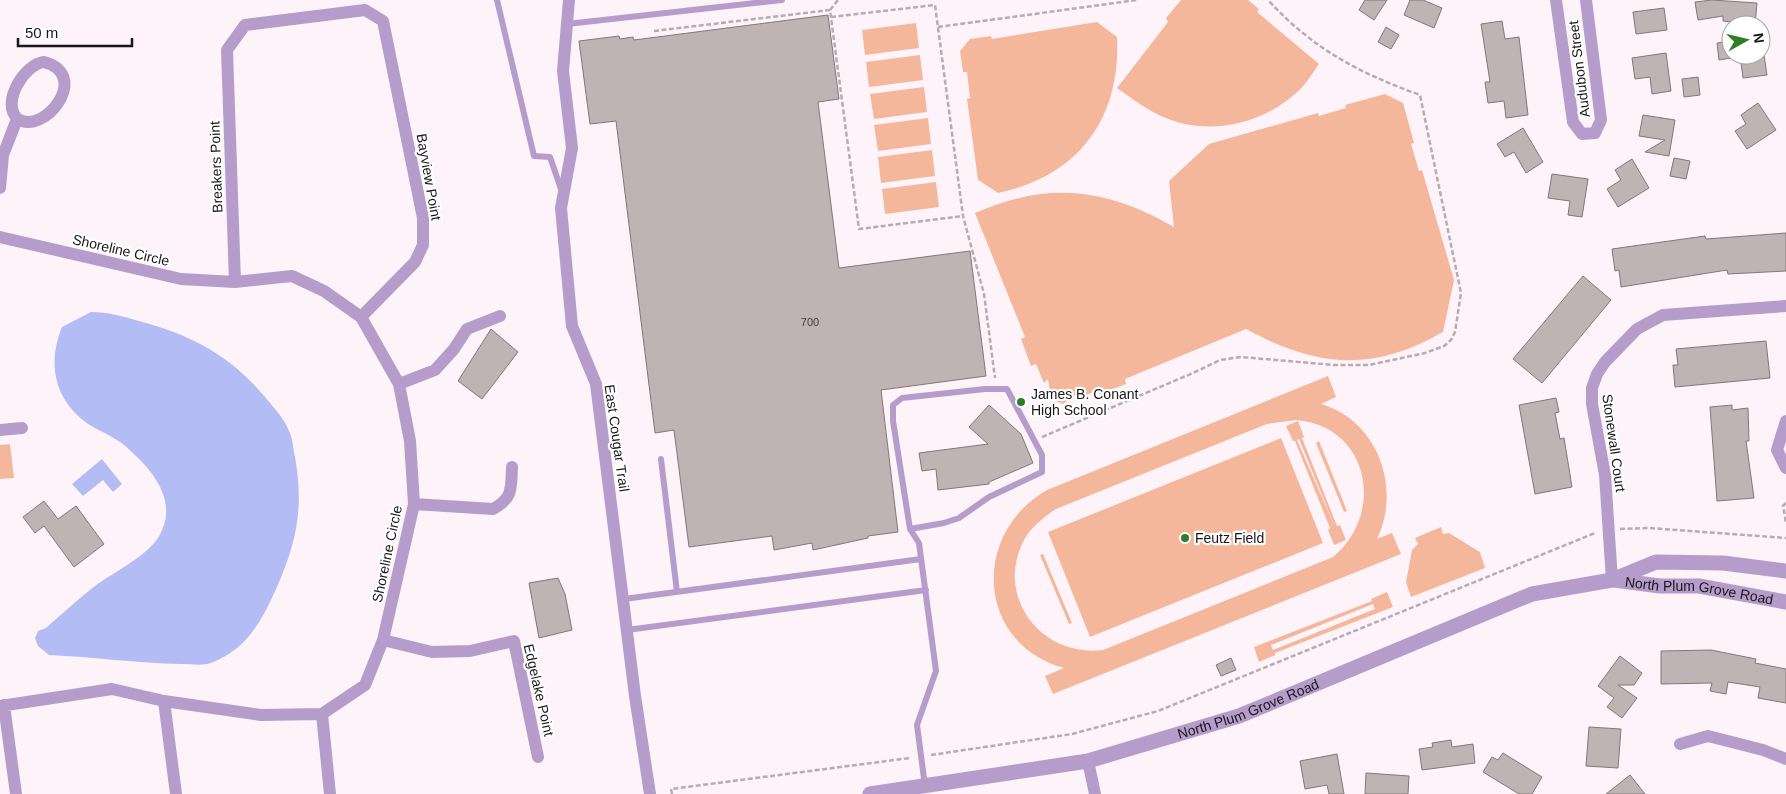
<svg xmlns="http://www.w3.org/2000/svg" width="1786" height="794" font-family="Helvetica,sans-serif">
	<rect width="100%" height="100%" fill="#fdf3f9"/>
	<path fill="#f4b79b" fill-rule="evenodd" d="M1181 0H1248L1259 9 1257 12 1319 64C1312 74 1305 86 1295 94 1259 126 1203 137 1159 115 1144 108 1130 97 1117 88L1168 22 1166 18Z
		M1097 22 1117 37C1121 118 1079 176 998 193L978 180 967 99 970 98 967 72H963L960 51 970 39 991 36 992 39Z
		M916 23 919 48 865 55 862 30Z
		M920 55 923 80 869 87 866 62Z
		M924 87 927 112 874 119 870 94Z
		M1385 94 1403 103 1414 143 1411 144 1419 171 1422 170 1454 280 1443 332C1372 373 1316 367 1246 329L1125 379 1126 384 1100 394 1098 390 1079 398V392L1063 404 1051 399 1048 379 1044 383 1036 364 1031 366 1021 339 1025 337 975 213C1048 181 1106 188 1174 227L1169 181 1209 144 1318 113 1319 116 1346 108 1345 105Z
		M928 118 931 144 878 151 874 125Z
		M932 150 935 176 881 183 878 157Z
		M936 182 939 207 885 214 882 189Z
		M1328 376 1336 397 1321 404C1377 420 1402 487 1377 539L1392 533 1401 554 1053 694 1045 676 1064 668C976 644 971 533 1047 490ZM1296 420C1369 426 1386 513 1333 557L1103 650C1042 658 994 597 1024 540 1031 527 1044 517 1056 509L1267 424Z
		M1298 421 1304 437 1302 438 1337 526 1340 525 1346 540 1334 545 1328 530 1330 528 1295 441H1293L1286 426ZM1299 439 1335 527 1297 440Z
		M1281 438 1323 543 1090 637 1048 532Z
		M1319 441 1347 511 1344 512 1316 443Z
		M10 444 14 478 0 479V445Z
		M1441 527 1443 534 1449 533 1480 552 1485 568 1411 597 1406 582 1412 550 1418 544 1415 538Z
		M1043 554 1072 623 1069 624 1040 555Z
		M1387 592 1393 607 1275 653V655L1259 662 1254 647 1372 601 1371 599ZM1373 604 1375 609 1273 650 1271 645Z"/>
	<path fill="#b4bcf6" d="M91 312C108 312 122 316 139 321 191 335 230 355 265 397 274 408 284 418 289 431 293 439 293 449 295 457 304 507 297 542 276 589 262 621 246 650 211 663 203 666 191 664 181 664 137 663 93 657 49 655L38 646 35 638 38 631 46 628C62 614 78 599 95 586 114 572 144 558 158 538 181 501 151 468 124 445 113 436 99 431 88 424 54 400 47 363 62 327Z
		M102 459 122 484 113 492 103 480 83 496 72 484Z"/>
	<path fill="#bfb3b4" stroke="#827878" d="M1365 0H1387L1374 20 1359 10Z
		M1410 0H1423L1442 8 1434 28 1404 15Z
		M1712 0 1757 3 1755 25 1723 21V16L1698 20 1695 2Z
		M1664 8 1667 30 1636 34 1633 12Z
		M828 15 839 99 818 102 839 268 970 251 986 376 881 390 898 532 868 536V538L813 550 812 543 774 550 772 536 689 547 674 430 655 433 616 121 590 124 579 41 619 36 620 39 633 37 634 40Z
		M1502 21 1505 39 1519 37 1528 115 1506 118 1504 101 1488 103 1485 82H1490L1481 24Z
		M1386 27 1399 35 1391 49 1378 42Z
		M1731 41V58L1719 60 1717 43Z
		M1666 53 1671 91 1652 94 1650 77 1635 79 1632 58Z
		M1740 55H1764L1767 75 1743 78Z
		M1698 77 1700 95 1684 97 1682 79Z
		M1758 103 1776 130 1747 149 1735 131 1746 124 1741 115Z
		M1643 115 1675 120 1669 156 1645 152 1665 140 1639 136Z
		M1523 128 1543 162 1526 173 1514 152 1505 157 1497 144Z
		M1674 158 1690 161 1686 179 1670 176Z
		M1632 159 1649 188 1618 207 1607 189 1621 180 1615 170Z
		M1552 174 1588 179 1582 217 1568 215 1570 201 1548 198Z
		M1786 233V271L1728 274 1727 270 1621 287 1619 270 1615 271 1612 249 1705 236 1706 239Z
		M1583 276 1611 300 1542 383 1513 359Z
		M491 329 518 352 482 399 458 381Z
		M1766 341 1770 378 1675 387 1673 365H1678L1676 349Z
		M1556 398 1559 412 1555 413 1560 439 1564 438 1572 487 1535 494 1519 405Z
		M989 405 1021 434 1033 463 989 482V484L938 490 936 469 922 471 919 453 988 444 969 427Z
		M1732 405V410L1748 408 1749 441H1746L1754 498 1717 501 1710 407Z
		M44 501 58 519 76 506 104 544 74 567 44 526 35 533 23 517Z
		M558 578 565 594 572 630 539 638 529 583Z
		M1711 650 1756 659 1755 663 1786 669V703L1758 698 1760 687 1728 682 1726 694 1710 691 1712 683 1661 684V651Z
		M1620 656 1642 673 1634 685H1618L1637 698 1622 718 1607 707 1614 698 1598 686Z
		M1231 658 1236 670 1221 676 1216 665Z
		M1589 727 1621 729 1618 768 1586 766Z
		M1451 740 1452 747 1473 744 1475 763 1422 770 1419 749 1433 747 1432 743Z
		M1503 753 1542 777 1532 794H1519L1483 772 1492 757 1498 760Z
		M1337 754 1344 794H1329L1327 785 1305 789 1300 761Z
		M1366 773 1409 776 1408 794H1365Z
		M1630 775 1645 794H1606Z"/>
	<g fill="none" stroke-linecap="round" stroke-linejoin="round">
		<path stroke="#b5adb2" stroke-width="2.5" stroke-dasharray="5 2.5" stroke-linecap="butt" d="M830 10 838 0
			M831 17 935 5 963 216 984 294 995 378
			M938 27 1137 0
			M654 31 830 10 859 229 963 216
			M1042 437 1193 373 1220 360 1241 357 1334 365H1369L1425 353 1444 346 1451 340 1455 332 1461 293 1420 95C1359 73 1313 49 1268 0
			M1786 503 1783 506 1786 523
			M1620 529 1649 528 1786 538
			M931 755 1072 734 1158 711 1595 533
			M672 794 671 789 910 758"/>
		<path stroke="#b69ccb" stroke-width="6" d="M497 0 534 156 550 157 561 189
			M567 24 782 0
			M661 459 677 592
			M910 529 944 523 959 518 989 497 1042 472V455L1007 389H985L902 398 893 405V421L910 529 919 543 936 671 917 725 925 786
			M624 599 921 559
			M627 630 926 590"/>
		<path stroke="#b69ccb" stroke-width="12" d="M569 0 563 71 572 148 561 208 572 326 596 384 635 696 650 794
			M1556 0 1573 122 1582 134 1595 133 1601 120 1586 0
			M44 62C92 75 44 136 18 119 0 104 24 64 44 62Z
			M0 188 3 155 17 119
			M0 237 181 279 235 282 292 276 324 291 361 317 399 384 410 441 414 504 383 640 365 685 322 714 261 715 164 701 112 689 0 706
			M235 282 227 50 245 25 365 10 383 21 423 218V245L415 262 361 317
			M399 384 435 370 454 349 467 329 500 316
			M1786 421 1777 450 1786 468
			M0 430 22 428
			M414 504 493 509C513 498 511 489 512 467
			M1612 580 1605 475 1592 404V388L1597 374 1605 362 1637 329 1663 315 1786 306
			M383 640 432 652 470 651 514 641 538 757
			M164 701 176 794
			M4 705 16 794
			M322 714 330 794
			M1680 744 1708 736 1763 750 1786 759
			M1088 761 1095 794"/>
		<g stroke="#b69ccb" stroke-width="15">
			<path id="s1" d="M1614 580 1660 586H1699L1786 602"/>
			<path id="s2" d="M870 794 1088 761 1239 716 1532 594 1612 580 1656 562 1723 563 1786 571"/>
		</g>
	</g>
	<g fill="#2e7d27" stroke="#fff" stroke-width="2">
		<circle cx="1021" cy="402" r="5"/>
		<circle cx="1185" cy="538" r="5"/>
	</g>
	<g text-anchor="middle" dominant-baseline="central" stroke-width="4.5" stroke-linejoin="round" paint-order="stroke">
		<g font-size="11" fill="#423d3f">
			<text x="810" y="322">700</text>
		</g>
		<g font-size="14" fill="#191618" stroke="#fff">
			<text transform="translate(1579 69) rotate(-97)">Audubon Street</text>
			<text transform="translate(216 167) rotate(-92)">Breakers Point</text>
			<text transform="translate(429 177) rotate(80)">Bayview Point</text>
			<text transform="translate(121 250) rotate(13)">Shoreline Circle</text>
			<text transform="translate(617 438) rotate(82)">East Cougar Trail</text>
			<text transform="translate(1614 443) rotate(82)">Stonewall Court</text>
			<text transform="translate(387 554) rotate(-78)">Shoreline Circle</text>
			<text stroke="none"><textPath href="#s1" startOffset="86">North Plum Grove Road</textPath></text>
			<text transform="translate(539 690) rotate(77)">Edgelake Point</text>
			<text stroke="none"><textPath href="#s2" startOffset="389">North Plum Grove Road</textPath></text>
		</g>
		<g font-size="14" fill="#191618" stroke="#fff" text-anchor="start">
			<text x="1031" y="394">James B. Conant<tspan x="1031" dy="16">High School</tspan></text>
			<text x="1195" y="538">Feutz Field</text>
		</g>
	</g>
	<g transform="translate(1746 40) rotate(82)"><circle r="24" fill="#ffffff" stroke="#a3a2a3"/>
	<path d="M0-4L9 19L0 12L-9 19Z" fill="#2e7d27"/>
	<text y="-8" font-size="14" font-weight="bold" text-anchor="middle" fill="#191618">N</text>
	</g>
	<path d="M18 38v8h114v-8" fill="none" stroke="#191618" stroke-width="2.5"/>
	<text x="25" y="38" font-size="15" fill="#191618" stroke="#ffffff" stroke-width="4" paint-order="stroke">50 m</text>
</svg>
